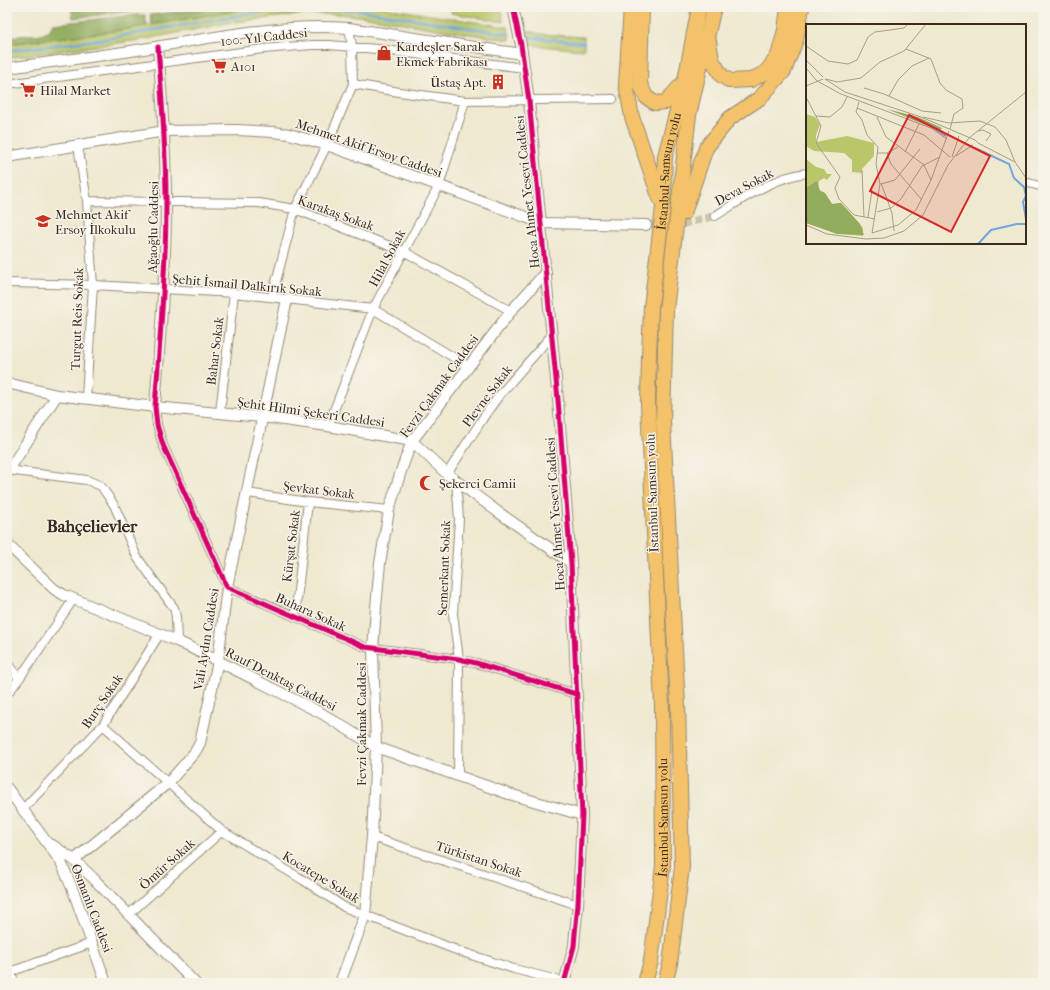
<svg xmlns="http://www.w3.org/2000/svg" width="1050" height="990" font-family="'IM FELL French Canon',serif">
	<rect width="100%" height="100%" fill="#f7f3e8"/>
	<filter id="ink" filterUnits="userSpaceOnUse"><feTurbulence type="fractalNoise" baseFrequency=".025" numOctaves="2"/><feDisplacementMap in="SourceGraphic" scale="8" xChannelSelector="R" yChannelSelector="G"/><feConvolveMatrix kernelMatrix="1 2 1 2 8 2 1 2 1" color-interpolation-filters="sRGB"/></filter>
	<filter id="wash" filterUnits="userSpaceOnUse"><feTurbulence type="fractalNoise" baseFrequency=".012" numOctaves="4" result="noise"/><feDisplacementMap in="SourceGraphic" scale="16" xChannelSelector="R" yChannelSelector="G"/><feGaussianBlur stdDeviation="0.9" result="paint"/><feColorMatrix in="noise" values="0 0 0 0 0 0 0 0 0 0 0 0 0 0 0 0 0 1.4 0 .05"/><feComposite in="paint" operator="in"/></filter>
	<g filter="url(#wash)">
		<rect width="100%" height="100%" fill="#efe9d0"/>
		<path fill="#b9c76a" stroke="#7a7844" d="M255 7H379L508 27 510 40 448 31 367 17 339 14H304L235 22 140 40 7 58V44L107 32Z
			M450 7H501L503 22 451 13 452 8Z
			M526 30 540 34 584 37V50L528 45Z"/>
		<path fill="#92ac5e" stroke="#666b3e" d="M71 7H131L134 11 73 18Z
			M217 7H255L152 25 150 15Z
			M134 15H145L147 26 107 32 7 44V37L43 34 49 31 53 24Z"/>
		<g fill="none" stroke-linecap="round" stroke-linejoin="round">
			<path stroke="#74a5df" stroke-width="2.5" d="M529 37 584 43
				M7 51 104 39 247 14 310 8 358 10 508 34"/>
		</g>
	</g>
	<g filter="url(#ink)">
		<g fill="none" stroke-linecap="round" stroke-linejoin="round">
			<path stroke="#cbc3ac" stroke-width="8" stroke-dasharray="8 4" stroke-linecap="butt" d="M646 225 682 224 715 216"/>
			<defs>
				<path id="minor" d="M7 84 263 49 312 45H329L377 49 524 68
					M353 84 399 92 465 101 613 99
					M78 146 87 201 93 285 86 398
					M1025 182 1043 187
					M87 201 259 203 295 209 405 252 511 311
					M715 216C743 199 773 177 807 173
					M7 283 93 285 234 293 373 309 468 366
					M272 297 295 209 327 145 353 84 352 46 349 28
					M155 407 157 425 163 445 227 587 365 647 459 659 476 663 576 694
					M220 412 234 293
					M328 426 373 309 439 186 465 101
					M7 470 87 480 101 486 114 505 137 557 174 608 176 617 177 641
					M447 474 485 415 498 397 551 336
					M456 480 459 519 453 614 459 659 458 775
					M247 493 308 502 389 510
					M295 617 308 502
					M7 661 19 679
					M7 694 19 679 73 600
					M103 725 222 831 303 880 344 907 459 951 514 969 565 982
					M23 809 103 725 159 635
					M372 837 578 905
					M128 915 222 831
					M7 973 92 943"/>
				<path id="tertiary" d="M513 7 521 45 529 101 558 400 571 563 582 815 578 905 575 933 574 946 564 983
					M7 68C58 61 110 55 161 46 223 36 285 23 349 28L522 54
					M7 157 165 131 236 130 273 132 289 134 327 145 542 223 646 225
					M7 383 57 395 155 407 262 417 328 426 412 441 447 474 498 512 571 563
					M155 407C160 338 166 270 166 201 166 149 162 98 158 47
					M7 473 57 395
					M7 544 54 589 64 595 177 641 218 661 321 713 376 747 509 794 582 815
					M7 788 61 862 74 893 106 983
					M52 845 74 860 92 877 195 983
					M74 860 169 782 195 752 200 743 218 661 227 587 287 299
					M10 972 13 983
					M340 983 365 915 372 837 376 747 373 649 376 608 380 563 389 510 402 468 412 441 511 311 546 272"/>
				<g id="trunk">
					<path d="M631 7 626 84 632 117 660 199"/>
					<path d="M642 7 640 84 646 97 655 103 666 102 681 85"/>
					<path d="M709 41 712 60 722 76 730 81 751 80 766 72 778 56 785 30 788 7"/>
					<path d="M684 213 706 148 730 118 760 98 784 71 796 40 802 7"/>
					<path id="s1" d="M645 983 651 961 663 866 662 706 648 404 649 356 651 307 663 207 665 156 685 80 699 7"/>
					<path d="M665 983 670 964 682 867 678 706 663 422 666 310 689 115 714 7"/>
				</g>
			</defs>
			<use href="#minor" stroke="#958a77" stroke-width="10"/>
			<use href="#tertiary" stroke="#958a77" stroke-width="12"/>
			<use href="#trunk" stroke="#958a77" stroke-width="16"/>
			<use href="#minor" stroke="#fff" stroke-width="8"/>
			<use href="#tertiary" stroke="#fff" stroke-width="10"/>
			<use href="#trunk" stroke="#f3c26a" stroke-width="14"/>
			<defs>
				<path id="cycleway" d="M513 7 521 45 529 101 558 400 571 563 582 815 578 905 575 933 574 946 564 983
					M158 47C162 98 166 149 166 201 166 270 160 338 155 407L157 425 163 445 227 587 365 647 459 659 476 663 576 694"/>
			</defs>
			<use href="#cycleway" stroke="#f7f3e8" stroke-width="8"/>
			<use href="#cycleway" stroke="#d6006c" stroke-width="5"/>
		</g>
	</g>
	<defs>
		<symbol id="shop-bare" viewBox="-9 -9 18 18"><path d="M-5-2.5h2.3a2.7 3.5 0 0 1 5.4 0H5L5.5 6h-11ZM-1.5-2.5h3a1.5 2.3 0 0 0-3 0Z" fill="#c8321e" stroke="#f7f3e8" stroke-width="2.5" paint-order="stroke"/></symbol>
		<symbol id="supermarket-bare" viewBox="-9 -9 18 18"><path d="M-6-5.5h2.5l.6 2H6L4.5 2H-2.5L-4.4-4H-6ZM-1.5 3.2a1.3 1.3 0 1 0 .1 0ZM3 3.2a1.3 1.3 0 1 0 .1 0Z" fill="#c8321e" stroke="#f7f3e8" stroke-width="2.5" paint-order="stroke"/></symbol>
		<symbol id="building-bare" viewBox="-9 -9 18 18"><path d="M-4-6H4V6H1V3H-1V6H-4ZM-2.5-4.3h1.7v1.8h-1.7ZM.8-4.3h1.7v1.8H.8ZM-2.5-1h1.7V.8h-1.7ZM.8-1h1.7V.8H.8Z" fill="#c8321e" stroke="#f7f3e8" stroke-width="2.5" paint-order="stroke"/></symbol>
		<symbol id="school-bare" viewBox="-9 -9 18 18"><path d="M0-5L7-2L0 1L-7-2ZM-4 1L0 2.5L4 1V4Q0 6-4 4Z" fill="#c8321e" stroke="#f7f3e8" stroke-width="2.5" paint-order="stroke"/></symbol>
		<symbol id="mosque-bare" viewBox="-9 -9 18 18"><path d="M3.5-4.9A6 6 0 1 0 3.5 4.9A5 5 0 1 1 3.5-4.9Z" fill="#c8321e" stroke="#f7f3e8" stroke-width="2.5" paint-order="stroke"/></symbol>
	</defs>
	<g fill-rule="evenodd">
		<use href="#shop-bare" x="373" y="42" width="22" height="22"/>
		<use href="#supermarket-bare" x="208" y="55" width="22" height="22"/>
		<use href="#building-bare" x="487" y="71" width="22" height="22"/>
		<use href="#supermarket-bare" x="17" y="79" width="22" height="22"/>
		<use href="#school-bare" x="32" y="210" width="22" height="22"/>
		<use href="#mosque-bare" x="416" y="472" width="22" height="22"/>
	</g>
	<g text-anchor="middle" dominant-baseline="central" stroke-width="3" stroke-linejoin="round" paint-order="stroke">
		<g font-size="13" fill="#3b2a1e" stroke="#f7f3e8">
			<text transform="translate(264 37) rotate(-6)">100. Yıl Caddesi</text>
			<text transform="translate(369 148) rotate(19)">Mehmet Akif Ersoy Caddesi</text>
			<text stroke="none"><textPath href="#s1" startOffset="815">İstanbul-Samsun yolu</textPath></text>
			<text transform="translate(744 187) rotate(-28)">Deva Sokak</text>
			<text transform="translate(527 192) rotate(-96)">Hoca Ahmet Yesevi Caddesi</text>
			<text transform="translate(336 213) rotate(20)">Karakaş Sokak</text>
			<text transform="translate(153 227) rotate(-89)">Ağaoğlu Caddesi</text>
			<text transform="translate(387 258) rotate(-62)">Hilal Sokak</text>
			<text transform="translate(247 285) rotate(5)">Şehit İsmail Dalkırık Sokak</text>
			<text transform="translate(77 319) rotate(-88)">Turgut Reis Sokak</text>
			<text transform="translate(215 351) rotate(-83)">Bahar Sokak</text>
			<text transform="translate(439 386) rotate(-54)">Fevzi Çakmak Caddesi</text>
			<text transform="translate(487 396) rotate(-53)">Plevne Sokak</text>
			<text transform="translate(311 412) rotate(8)">Şehit Hilmi Şekeri Caddesi</text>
			<text transform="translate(319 490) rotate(7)">Şevkat Sokak</text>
			<text transform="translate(652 493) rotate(-92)">İstanbul-Samsun yolu</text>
			<text transform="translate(555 514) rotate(-94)">Hoca Ahmet Yesevi Caddesi</text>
			<text transform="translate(291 546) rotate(-83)">Kürşat Sokak</text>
			<text transform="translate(444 568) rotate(-88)">Semerkant Sokak</text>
			<text transform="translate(311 612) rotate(24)">Buhara Sokak</text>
			<text transform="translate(206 639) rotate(-81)">Vali Aydın Caddesi</text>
			<text transform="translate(281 679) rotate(27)">Rauf Denktaş Caddesi</text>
			<text transform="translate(102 701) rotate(-56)">Burç Sokak</text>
			<text transform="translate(361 724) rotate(-90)">Fevzi Çakmak Caddesi</text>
			<text stroke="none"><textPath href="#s1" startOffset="167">İstanbul-Samsun yolu</textPath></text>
			<text transform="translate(479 859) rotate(18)">Türkistan Sokak</text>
			<text transform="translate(167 864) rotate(-42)">Ömür Sokak</text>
			<text transform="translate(321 877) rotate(31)">Kocatepe Sokak</text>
			<text transform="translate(92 908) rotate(69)">Osmanlı Caddesi</text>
		</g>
		<g font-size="13" fill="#3b2a1e" stroke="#f7f3e8" text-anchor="start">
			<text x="396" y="46">Kardeşler Sarak<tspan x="396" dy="15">Ekmek Fabrikası</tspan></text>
			<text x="231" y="66">A101</text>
			<text x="486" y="82" text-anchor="end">Üstaş Apt.</text>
			<text x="40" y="90">Hilal Market</text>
			<text x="55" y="214">Mehmet Akif<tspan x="55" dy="15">Ersoy İlkokulu</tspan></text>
			<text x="439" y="483">Şekerci Camii</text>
		</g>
		<g font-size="17" font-weight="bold" fill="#3b2a1e" stroke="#f7f3e8">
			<text x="92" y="526">Bahçelievler</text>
		</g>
	</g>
	<g transform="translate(806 24)">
		<rect width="220" height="220" fill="#efe9d0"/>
		<path d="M0 90 9 93 14 101 10 111V118L41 112 68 119V132L56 145V149L46 148V136L38 129 8 127 0 122ZM0 135 10 143 18 145 21 150H26L21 156 18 154 13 157 12 165 19 169 26 180 35 179 44 189 57 204V212L35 210 0 199Z" fill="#b9c76a"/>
		<path d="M81 85 112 93 136 104 134 107ZM11 157 14 167 19 169 26 180 35 179 54 200 58 211 31 210 0 199V164Z" fill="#92ac5e"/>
		<path fill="none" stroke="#74a5df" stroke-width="2" d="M126 103 140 112M169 124 203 140 208 154 218 163 220 172 217 178 220 195M172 220 185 206 211 200H220"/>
		<path fill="none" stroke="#a79d89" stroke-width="1" d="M0 22 22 37 42 40 51 36 62 13 69 8 98 4 102 0M100 25 125 35 134 59 140 66 156 75 157 84 148 90 144 105M0 36 17 53M0 44 11 57M19 55 39 68 115 93 169 116 172 119 209 138 220 154M20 55 31 58 55 54 74 38 98 27 120 0M11 57 35 70 125 104 141 115M0 62 17 55M58 64 78 70 116 87 135 89M83 72 92 56 106 42 123 34M0 73 15 102 10 119 34 153 29 164 33 175 48 191 69 195M53 78 50 88 56 96 61 111 72 123 70 140 74 160 66 209 92 201 110 186 125 156 143 107M51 84 118 111 144 133M10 92 24 93 36 83 41 73M71 93 80 113 118 141 125 156M117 93 143 99 174 97 189 103 200 116 209 138M172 107 177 106 185 110 180 117M99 128 113 100M71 129H81L92 123M81 129 85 140 116 176M150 132 167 121M146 133 153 112M56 146 58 193M75 159 86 189 88 207M75 160 89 156 114 125M71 188 85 184 95 175 116 142 134 133M62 193 66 166M0 201 21 210 60 215 78 214 98 207 117 191 142 141 163 114 220 68"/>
		<path fill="#d62828" fill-opacity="0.15" stroke="#d62828" stroke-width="2" d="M103 91 184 132 145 208 64 167Z"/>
		<rect width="220" height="220" fill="none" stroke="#3b2a1e" stroke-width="2"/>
	</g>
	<rect width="1050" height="990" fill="none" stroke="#f7f3e8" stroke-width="24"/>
</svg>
